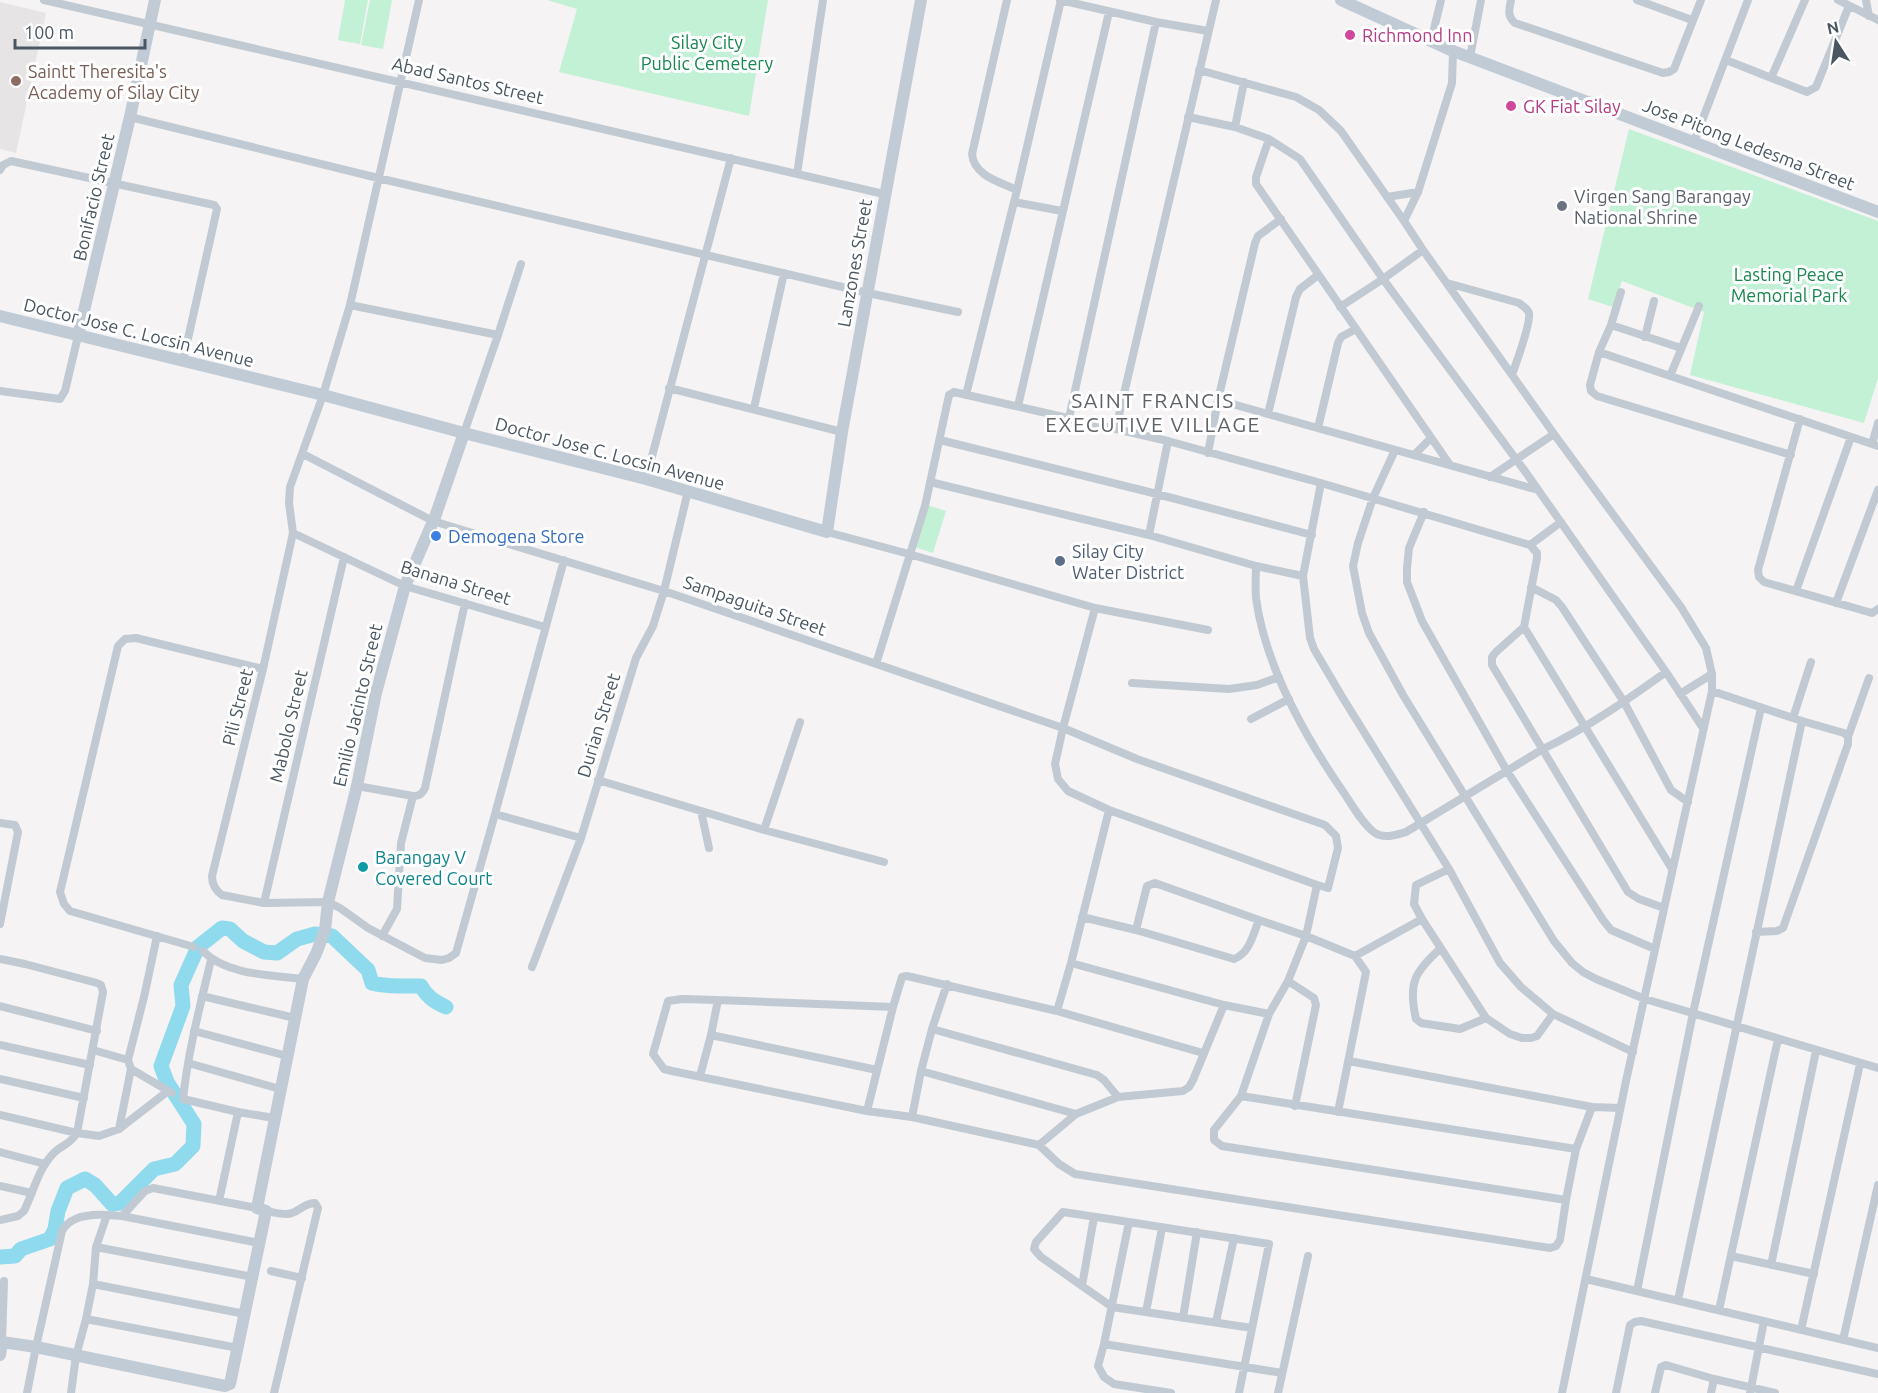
<svg xmlns="http://www.w3.org/2000/svg" width="1878" height="1393" font-family="Ubuntu,sans-serif">
	<rect width="100%" height="100%" fill="#f5f3f3"/>
	<path fill="#e6e4e5" d="M0 2 46 13 16 153 0 149Z"/>
	<path fill="#c3f1d5" d="M345 0H368L360 44 338 40Z
		M370 0H392L383 49 361 45Z
		M547 0H768L749 116 559 72 577 9Z
		M1629 129 1878 221V378L1864 423 1690 375 1704 312 1622 281 1613 307 1588 299Z
		M927 505 946 511 933 553 914 547Z"/>
	<g fill="none" stroke-linecap="round" stroke-linejoin="round">
		<path stroke="#90daee" stroke-width="15" d="M0 1257 15 1256 21 1249 50 1239 55 1229 58 1211 67 1188 85 1179 95 1185 112 1204 120 1203 154 1169 175 1164 193 1146 194 1124 167 1082 161 1066 183 1006 181 985 198 947 222 928 230 929 243 941 264 952 277 953 297 939 315 934 332 936 368 970 372 983C386 987 405 986 421 986 427 997 435 1002 446 1007"/>
		<path stroke="#c1cad2" stroke-width="8" d="M44 0 884 194
			M419 0 350 305 323 395 290 487 289 503 293 533 263 669 212 876C212 884 215 890 222 895L264 903 328 902 340 908 368 928 425 958 442 960 449 958 456 953 495 814 564 560
			M1007 0 972 154C974 176 1000 182 1017 190
			M1060 0 1156 22 1208 31
			M1511 0C1509 10 1507 16 1515 23L1663 73 1669 72 1674 69 1701 0
			M1637 0 1692 20
			M1838 0 1878 20
			M1866 0 1869 16
			M1431 41 1441 0
			M1470 57 1481 0
			M1726 60 1807 92 1816 87 1849 6
			M1199 70 1296 97 1319 110 1341 131 1404 221 1423 250 1554 434 1681 607 1706 648 1712 674V691L1626 1081 1562 1393
			M1771 78 1805 0
			M130 117 378 178 868 293 958 312
			M1188 117 1235 127 1269 139 1300 159 1383 279 1527 474 1666 672 1703 728
			M1235 127 1244 82
			M1269 139 1256 177V184L1450 465
			M1694 142 1748 0
			M0 170 3 165 11 161 214 205 217 209 183 361
			M797 174 823 0
			M1387 197 1418 192
			M1014 202 1062 211
			M1404 221 1418 192 1452 83 1453 51
			M1447 283 1519 303C1523 306 1528 309 1529 313 1531 324 1516 363 1512 375
			M1621 292 1611 325 1599 352 1590 385 1591 391 1597 396 1791 455
			M350 305 498 335 464 433
			M1340 307 1383 279 1423 250
			M1611 325 1681 348
			M498 335 521 264
			M1645 337 1654 301
			M1599 352 1878 446
			M1670 376 1699 306
			M669 388 842 432
			M0 391 60 399 65 391 78 336
			M966 395 1017 190 1061 0
			M1218 400 1538 490
			M1018 406 1109 12
			M754 408 784 273
			M1268 414 1296 297 1300 289 1318 275
			M1069 418 1156 22
			M1800 419 1758 570 1759 577 1764 582 1872 613 1878 609
			M1116 428 1216 0
			M1318 428 1338 343 1341 337 1356 329
			M940 440 1157 494 1312 535
			M1872 444 1878 423
			M1395 450 1373 498 1358 543 1353 566 1362 613 1369 633 1403 695 1554 941 1572 963 1583 972 1596 979 1645 999 1878 1068
			M1208 453 1218 400 1255 243 1258 236 1281 219
			M303 454 433 521 664 591 1063 728 1055 764 1058 779 1068 791 1109 810 1317 885 1306 936 1259 920C1253 934 1250 953 1234 959L1136 930 1082 917
			M1414 455 1431 438
			M1490 477 1554 434
			M646 479 731 158
			M930 482 1149 535 1256 566 1303 576
			M1321 483 1303 576 1310 638 1314 649 1341 695 1449 869 1500 963 1521 987 1553 1014 1633 1052
			M1424 512 1409 548 1407 568V582L1422 621 1507 771 1603 920 1611 930 1655 949
			M827 532 909 554 1095 608 1208 630
			M293 533 405 586 545 627
			M1149 535 1168 441
			M1530 545 1561 522
			M1256 566C1256 576 1255 588 1256 598 1265 665 1306 738 1344 793 1352 805 1364 826 1375 833 1384 839 1396 835 1406 832L1543 749C1587 728 1627 700 1666 672
			M1531 587 1556 600 1562 607 1624 702 1671 790 1688 802
			M1796 591 1851 437
			M1836 603 1878 490
			M1095 608 1063 728 1137 759 1325 825 1336 836 1338 848 1328 888 1317 885
			M1524 627 1672 869
			M876 664 925 506 949 395 954 392 1168 441 1321 483 1530 545 1537 553V558L1524 627 1496 652 1492 657V665L1628 892 1639 899 1664 908
			M1132 683 1229 689 1257 685 1279 677
			M1712 691 1802 721 1844 733 1848 737V744L1783 928 1777 931 1756 932
			M1680 694 1712 674
			M1793 718 1811 662
			M1251 719 1289 699
			M1848 737 1869 678
			M598 780 764 830 884 862
			M357 786 413 796C420 796 422 794 425 788L465 603
			M701 811 709 848
			M495 814 581 838
			M0 823 15 825 18 832 0 924
			M764 830 800 722
			M1449 869 1416 885 1414 904 1422 919 1486 1018 1510 1034 1522 1038H1531L1537 1036 1553 1014
			M264 903 344 557
			M1136 930 1147 886 1155 883 1259 920
			M382 936 397 909 401 843 413 796
			M194 947 70 911 64 904 60 892 118 646 125 639 136 638 263 669
			M1440 949C1414 972 1408 984 1416 1019L1421 1023 1460 1029 1486 1018
			M203 951C226 975 271 975 303 979
			M1355 956 1422 919
			M0 959 25 964 97 983 101 985 103 992 77 1133C69 1146 60 1145 52 1155 38 1170 33 1193 24 1211L18 1216 0 1220
			M211 960C200 1006 188 1052 183 1099L238 1112
			M1071 963 1224 1005
			M532 967 581 838 636 658 653 626 664 591 688 491
			M1288 981 1306 936 1355 956 1366 972 1338 1112
			M202 996 295 1018
			M0 1006 97 1031
			M1057 1011 1071 963 1109 810
			M1269 1014 1288 981 1314 998 1316 1005 1295 1106
			M932 1029 947 984
			M194 1031 287 1056
			M711 1035 877 1070
			M0 1045 90 1065
			M93 1050 128 1060 131 1069 119 1129
			M1203 1053 1057 1011 907 976 902 977 893 1007 867 1111 912 1117 1039 1145 1059 1164 1075 1174 1550 1248 1556 1246 1560 1240 1566 1200 1576 1149 1592 1107 1620 1108
			M128 1060 144 997 157 936
			M1349 1061 1592 1107
			M188 1063 280 1089
			M131 1069 172 1093
			M921 1071 1076 1114
			M700 1076 711 1035 718 1000
			M0 1079 84 1098
			M1241 1096 1576 1149
			M867 1111 672 1071 664 1069 653 1054 668 1001 682 999 718 1000 893 1007
			M0 1115 77 1133 99 1136 119 1129 168 1091
			M912 1117 921 1071 932 1029 1097 1075 1104 1080 1118 1097
			M1039 1145 1076 1114 1118 1097 1183 1091 1189 1087 1193 1080 1224 1005 1269 1014 1241 1096 1214 1130V1140L1222 1146 1566 1200
			M0 1152 45 1164
			M0 1186 32 1193
			M219 1201 238 1112 274 1118
			M266 1211C274 1212 285 1216 292 1213 301 1210 305 1203 315 1203L318 1208 274 1393
			M122 1216 259 1243
			M1129 1222 1063 1212 1036 1242 1034 1249 1041 1257 1112 1307 1252 1328
			M96 1247 253 1277
			M1731 1256 1814 1274
			M1771 1265 1816 1051
			M271 1271 302 1278
			M1586 1279 1878 1348
			M93 1284 245 1314
			M1082 1286 1094 1217
			M1637 1291 1693 1013 1761 708
			M1678 1300 1802 721
			M1719 1310 1778 1039
			M1146 1312 1162 1228
			M1183 1318 1197 1232
			M86 1319 238 1348
			M1216 1322 1234 1238
			M1801 1330 1860 1064
			M1843 1340 1878 1185
			M2 1342 4 1281
			M1104 1344 1098 1366 1104 1377 1114 1384 1171 1393
			M1714 1379 1775 1393
			M27 1393 36 1347 62 1231C70 1216 91 1214 107 1215
			M71 1393 76 1356 86 1319 93 1284 96 1247 107 1215 122 1216 145 1191 153 1188 257 1208
			M1239 1393 1269 1244 1129 1222 1104 1344 1282 1373
			M1278 1393 1308 1256
			M1616 1393 1630 1325 1635 1322 1641 1321 1878 1374
			M1655 1393 1661 1367 1666 1365 1714 1379 1711 1393
			M1750 1393 1764 1321"/>
		<path stroke="#c1cbd6" stroke-width="12" d="M1341 0 1453 51 1878 212
			M0 316 323 395 464 433 646 479 827 532 842 432 921 0
			M78 336 130 117 155 0
			M0 1355 2 1342 36 1347 225 1386 230 1384 266 1211 257 1208 303 979 316 954 325 930 328 902 357 786 376 693 405 586 435 517 464 433"/>
	</g>
	<g fill="#d1479c" stroke="#fff" stroke-width="2">
		<circle cx="1350" cy="35" r="6"/>
		<circle cx="1511" cy="106" r="6"/>
	</g>
	<circle fill="#8d6e63" stroke="#fff" stroke-width="2" cx="16" cy="81" r="6"/>
	<circle fill="#6b7280" stroke="#fff" stroke-width="2" cx="1562" cy="206" r="6"/>
	<circle fill="#3f7fe0" stroke="#fff" stroke-width="2" cx="436" cy="536" r="6"/>
	<circle fill="#5c6f8a" stroke="#fff" stroke-width="2" cx="1060" cy="561" r="6"/>
	<circle fill="#0f9aa8" stroke="#fff" stroke-width="2" cx="363" cy="867" r="6"/>
	<g text-anchor="middle" dominant-baseline="central" stroke-width="6" stroke-linejoin="round" paint-order="stroke">
		<g font-size="18" fill="#b23c85" stroke="#fff" text-anchor="start">
			<text x="1362" y="35">Richmond Inn</text>
			<text x="1523" y="106">GK Fiat Silay</text>
		</g>
		<g font-size="18" fill="#17864f" stroke="#fff">
			<text x="707" y="42">Silay City<tspan x="707" dy="21">Public Cemetery</tspan></text>
			<text x="1789" y="274">Lasting Peace<tspan x="1789" dy="21">Memorial Park</tspan></text>
		</g>
		<g font-size="18" fill="#785e54" stroke="#fff" text-anchor="start">
			<text x="28" y="71">Saintt Theresita's<tspan x="28" dy="21">Academy of Silay City</tspan></text>
		</g>
		<g font-size="18" fill="#4a5661" stroke="#fff">
			<text transform="translate(468 80) rotate(13)">Abad Santos Street</text>
			<text transform="translate(1749 144) rotate(21)">Jose Pitong Ledesma Street</text>
			<text transform="translate(93 197) rotate(-77)">Bonifacio Street</text>
			<text transform="translate(854 263) rotate(-80)">Lanzones Street</text>
			<text transform="translate(139 332) rotate(14)">Doctor Jose C. Locsin Avenue</text>
			<text transform="translate(610 453) rotate(15)">Doctor Jose C. Locsin Avenue</text>
			<text transform="translate(456 582) rotate(17)">Banana Street</text>
			<text transform="translate(755 605) rotate(19)">Sampaguita Street</text>
			<text transform="translate(357 705) rotate(-77)">Emilio Jacinto Street</text>
			<text transform="translate(237 707) rotate(-76)">Pili Street</text>
			<text transform="translate(598 725) rotate(-73)">Durian Street</text>
			<text transform="translate(288 726) rotate(-77)">Mabolo Street</text>
		</g>
		<g font-size="18" fill="#5b616d" stroke="#fff" text-anchor="start">
			<text x="1574" y="196">Virgen Sang Barangay<tspan x="1574" dy="21">National Shrine</tspan></text>
		</g>
		<g font-size="18" fill="#366cbe" stroke="#fff" text-anchor="start">
			<text x="448" y="536">Demogena Store</text>
		</g>
		<g font-size="18" fill="#4e5e75" stroke="#fff" text-anchor="start">
			<text x="1072" y="551">Silay City<tspan x="1072" dy="21">Water District</tspan></text>
		</g>
		<g font-size="18" fill="#0d838f" stroke="#fff" text-anchor="start">
			<text x="375" y="857">Barangay V<tspan x="375" dy="21">Covered Court</tspan></text>
		</g>
		<g font-size="21" letter-spacing="1.5" fill="#5f6368" stroke="#fff">
			<text x="1153" y="400">SAINT FRANCIS<tspan x="1153" dy="24">EXECUTIVE VILLAGE</tspan></text>
		</g>
	</g>
	<g transform="translate(1836 42) rotate(348)" stroke="#ffffff" stroke-width="4.5" paint-order="stroke">
	<path d="M0-4.5L10 22L0 15L-10 22Z" fill="#4a5661"/>
	<text y="-9" font-size="16" font-weight="bold" text-anchor="middle" fill="#4a5661">N</text>
	</g>
	<path d="M15 39v9h130v-9" fill="none" stroke="#4a5661" stroke-width="3"/>
	<text x="24" y="39" font-size="18" fill="#4a5661" stroke="#ffffff" stroke-width="4.5" paint-order="stroke">100 m</text>
</svg>
